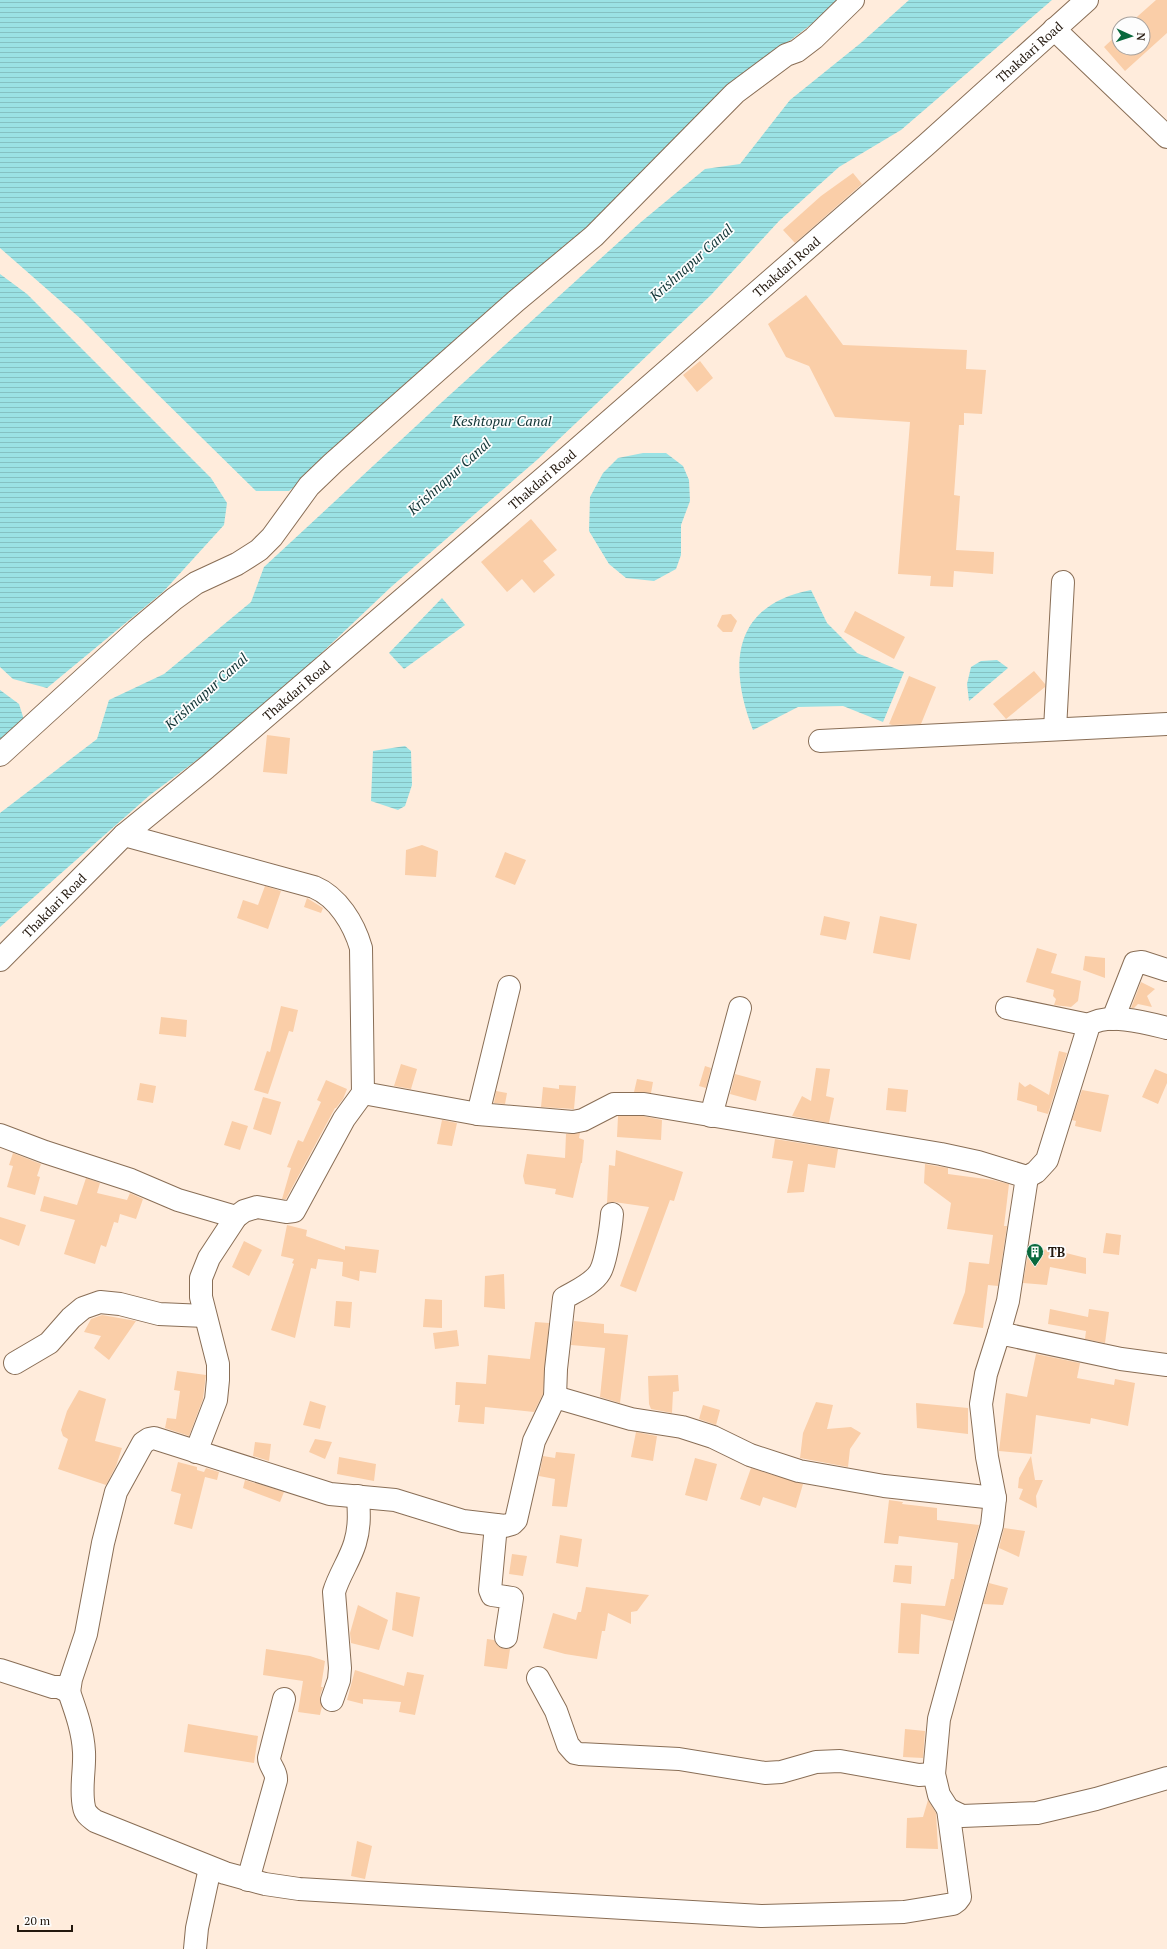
<svg xmlns="http://www.w3.org/2000/svg" width="1167" height="1949" font-family="'PT Serif',serif">
	<defs>
		<pattern id="water-rules" width="6" height="5" patternUnits="userSpaceOnUse"><rect width="6" height="5" fill="#9be2e4"/><path d="M0 2.5h6" fill="none" stroke="#85c1c2"/></pattern>
	</defs>
	<rect width="100%" height="100%" fill="#ffecdc"/>
	<path fill="url(#water-rules)" d="M0 0H843L779 49 554 264 330 458 289 491H256L81 319 0 248Z
		M909 0H1052L901 130 839 167 779 221 711 295 538 459 391 587 252 719 150 795 0 927V813L97 739 109 700 164 674 251 602 264 567 442 402 641 222 705 169 740 164 790 100 862 42Z
		M0 274 27 294 211 478 227 503 224 525 163 592 47 688 13 679 0 667Z
		M643 453H666L683 466 689 480 690 501 681 525V555L676 569 654 581 626 578 609 564 589 531 590 497 603 473 618 458Z
		M811 590 827 623 857 653 904 672 883 722 843 706 798 707 753 730C728 666 732 605 811 590Z
		M442 598 465 625 404 669 389 653Z
		M997 660 1008 668 969 701 967 684 971 667 981 661Z
		M0 690 19 704 25 723 0 749Z
		M405 746 411 751 412 785 405 806 398 810 371 801 373 751Z"/>
	<path fill="#facea8" d="M1156 0H1167V33L1125 71 1104 47 1119 33V48H1143V24H1129Z
		M853 173 862 184 795 243 783 230 821 196Z
		M806 295 843 345 967 350 966 369 986 370 982 414 964 413V425H959L954 495 960 496 956 550 994 552 993 574 954 571 953 587 930 586 931 576 898 574 910 422 835 417 809 366 786 357 768 324Z
		M700 361 713 378 697 392 683 375Z
		M531 519 557 550 543 561 555 575 534 593 522 579 507 592 481 562Z
		M855 611 905 637 894 659 844 632Z
		M731 614 737 621 732 632H723L717 626 722 615Z
		M1034 671 1045 684V687L1006 719 993 704Z
		M909 676 936 687 921 724 892 725 889 724Z
		M267 735 290 738 287 774 263 772Z
		M422 845 438 851 436 877 405 875 406 850Z
		M505 852 526 860 515 885 495 877Z
		M265 886 281 891 268 929 237 918 243 900 258 905Z
		M307 898 323 908 321 913 304 907Z
		M824 916 850 922 846 940 820 935Z
		M880 916 917 924 910 960 873 953Z
		M1037 948 1057 954 1051 973 1081 981 1078 1001 1071 1007 1054 1005 1056 999 1053 996 1054 990 1026 982Z
		M1085 956 1105 958V978L1083 970Z
		M1141 982 1155 989 1147 996 1152 1007 1138 1004 1134 1008H1131Z
		M281 1006 298 1010 293 1032 289 1031 268 1094 254 1090 267 1051 270 1052Z
		M161 1017 187 1020 186 1037 159 1034Z
		M1059 1051 1067 1053 1048 1114 1037 1111V1106L1017 1100 1019 1082 1025 1087 1030 1084 1049 1095Z
		M401 1064 417 1069 411 1089 394 1086Z
		M705 1066 711 1068 706 1088 699 1086Z
		M816 1068 830 1069 826 1096 834 1098 829 1123 792 1116 802 1096 811 1101Z
		M1155 1069 1167 1074V1083L1158 1104 1142 1097Z
		M735 1074 761 1081 756 1101 730 1094Z
		M637 1079 653 1082 651 1093 634 1092Z
		M326 1080 347 1089 343 1099 336 1108H335L286 1199H282L291 1168 287 1167 298 1140 303 1142 321 1102 317 1100Z
		M140 1083 156 1086 153 1103 137 1100Z
		M559 1085 576 1086 574 1109 541 1107 543 1087 559 1089Z
		M888 1088 908 1090 906 1112 886 1110Z
		M1082 1090 1109 1095 1101 1132 1075 1126 1076 1121 1072 1120Z
		M496 1091 507 1093 505 1104 494 1103Z
		M263 1097 281 1102 271 1135 253 1129Z
		M618 1116H643L662 1120 661 1140 617 1137Z
		M442 1120 457 1123 452 1146 437 1144Z
		M232 1121 248 1126 240 1150 224 1145Z
		M580 1133 579 1138 584 1140 582 1163H581L573 1198 555 1194 556 1189 525 1184 523 1176 527 1154 565 1158 566 1134Z
		M775 1139 838 1149 835 1168 808 1164 804 1192 787 1193 793 1161 772 1158Z
		M616 1150 683 1172 674 1201 670 1200 636 1292 620 1286 649 1207 614 1202 607 1203 609 1165 615 1166Z
		M13 1153 41 1164 37 1176 40 1177 35 1195 7 1187 13 1166 9 1165Z
		M925 1164 948 1168V1174L993 1180 1009 1184 1004 1226H1007L998 1286 988 1285 983 1328 953 1324 965 1292 969 1262 989 1264 993 1235 947 1229 951 1203 924 1183Z
		M86 1178 100 1183 97 1193 127 1200 130 1193 143 1199 136 1219 120 1214 118 1223 114 1222 106 1247 101 1245 95 1264 64 1254 75 1220 40 1211 44 1196 77 1205Z
		M0 1217 26 1225 19 1246 0 1239Z
		M287 1225 307 1230 306 1236 345 1250V1246L379 1250 376 1273 360 1271 359 1281 342 1276 343 1262 318 1259 316 1269 311 1268 295 1338 271 1330 294 1264 292 1263 294 1259 281 1256Z
		M1106 1233 1121 1235 1119 1255 1103 1253Z
		M244 1241 262 1250 249 1276 232 1267Z
		M1029 1248 1058 1251 1086 1258V1274L1050 1267 1047 1285 1023 1283Z
		M504 1274 505 1309 484 1307 485 1276Z
		M425 1299 442 1300V1328L423 1327Z
		M336 1301 352 1302 350 1328 334 1326Z
		M1050 1309 1088 1317 1089 1309 1109 1312 1105 1343 1085 1339 1086 1331 1048 1324Z
		M102 1315 136 1321 109 1360 94 1348 101 1336 84 1332 91 1319Z
		M574 1321 604 1324V1333L628 1335 620 1403 600 1397 605 1348 571 1345Z
		M535 1322 549 1323 543 1394 534 1412 485 1407 484 1424 458 1422 460 1405H455L456 1382 486 1384 488 1355 530 1359Z
		M457 1330 459 1346 435 1349 433 1333Z
		M1036 1354 1080 1363 1077 1378 1114 1385 1115 1379 1135 1383 1128 1426 1091 1418 1090 1424 1036 1415 1032 1454 999 1451 1006 1393 1027 1397Z
		M177 1371 206 1375 203 1399 189 1436 165 1428 167 1418 176 1419 180 1391 174 1390Z
		M678 1375 679 1391 673 1392 672 1413 651 1409 649 1404 648 1376Z
		M79 1390 106 1399 95 1441 122 1448 116 1466 106 1485 58 1469 68 1439 63 1436 61 1430 67 1411Z
		M310 1401 326 1406 320 1429 303 1425Z
		M816 1402 833 1405 827 1429 851 1427 861 1433 850 1449 848 1467 800 1458 803 1433Z
		M916 1403 968 1408V1434L917 1428Z
		M703 1405 720 1410 716 1425 699 1419Z
		M636 1432 657 1436 653 1461 631 1457Z
		M315 1439 332 1442 325 1459 309 1452Z
		M255 1442 271 1444 269 1461 253 1456Z
		M556 1452 575 1454 567 1507 552 1506 555 1479 539 1476 543 1456 555 1458Z
		M1031 1456 1035 1480H1043L1036 1496 1037 1508 1019 1499 1023 1489 1018 1488 1019 1478Z
		M339 1457 376 1464 374 1481 337 1474Z
		M695 1458 717 1464 707 1501 685 1495Z
		M178 1462 197 1467V1470L204 1472 206 1468 219 1472 217 1480 205 1477 192 1529 174 1524 181 1494 171 1491Z
		M751 1468 803 1484 796 1508 763 1497 760 1506 740 1499Z
		M245 1480 284 1492 280 1502 243 1488Z
		M889 1500 903 1502 902 1504 937 1508V1520L979 1525 953 1621 921 1614 919 1654 898 1653 901 1603 945 1606 951 1579H954L958 1543 899 1536 898 1544 884 1543Z
		M1004 1528 1025 1531 1019 1557 999 1548Z
		M560 1535 582 1539 578 1567 556 1563Z
		M512 1554 527 1556 523 1576 509 1574Z
		M895 1565 912 1566 911 1584 893 1582Z
		M989 1583 1008 1588 1003 1605 983 1604Z
		M586 1587 649 1595 637 1611 631 1612V1624L608 1613 605 1631H602L597 1659 565 1654 543 1648 553 1613 576 1620 578 1612H581Z
		M396 1592 420 1597 413 1637 392 1630Z
		M358 1605 388 1620 379 1650 351 1643 350 1633Z
		M487 1639 494 1640 498 1646 504 1649H510L507 1669 484 1666Z
		M266 1649 310 1656 325 1661 321 1687H323L320 1696 322 1706 320 1715 298 1712 303 1681 263 1675Z
		M355 1670 404 1686 407 1672 424 1675 415 1715 399 1712 401 1702 363 1699V1704L347 1700Z
		M188 1724 258 1736 254 1763 184 1752Z
		M905 1729 925 1731 923 1758 903 1757Z
		M928 1800 936 1813 938 1849 906 1848 907 1818 923 1817Z
		M357 1841 372 1846 365 1879 351 1876Z"/>
	<g fill="none" stroke-linecap="round" stroke-linejoin="round">
		<defs>
			<g id="minor">
				<path d="M1054 29 1167 137"/>
				<path d="M1055 729 1063 582"/>
				<path d="M820 741 1167 724"/>
				<path d="M0 755 136 631 174 599 196 583 237 564 259 550 272 537 309 486 333 463 516 301 594 236 735 93 786 55 797 51 814 38 853 0"/>
				<path d="M124 835 314 887C338 897 354 924 361 948L363 1093"/>
				<path id="s1" d="M0 960 124 835 206 768 568 457 926 145 1087 0"/>
				<path d="M1007 1008 1089 1025"/>
				<path d="M1113 1019 1135 963 1142 962 1167 970"/>
				<path d="M478 1114 509 987"/>
				<path d="M711 1116 740 1008"/>
				<path d="M0 1135 45 1152 131 1180 178 1200 236 1217"/>
				<path d="M1027 1177 1036 1172 1047 1160 1089 1025C1107 1012 1147 1023 1167 1028"/>
				<path d="M15 1363 49 1343 71 1318 83 1308 100 1302 120 1304 159 1314 205 1316"/>
				<path d="M1167 1365 1121 1359 999 1333 986 1374 981 1404 987 1457 995 1498 992 1525 939 1719 934 1774 939 1795 948 1809 962 1816 1037 1813 1096 1799 1167 1778"/>
				<path d="M555 1397 556 1369 564 1298C576 1291 593 1284 600 1272 606 1262 611 1227 612 1214"/>
				<path d="M196 1452 216 1400 218 1380V1364L201 1297V1278L209 1258 236 1217 244 1211 257 1207 286 1212 294 1211 344 1119 363 1093 478 1114 573 1122 583 1120 614 1104H644L941 1154 978 1162 1027 1177 1008 1301 999 1333"/>
				<path d="M496 1525 490 1590 492 1595 512 1598 506 1637"/>
				<path d="M0 1670 53 1687H59L69 1692 71 1679 86 1634 103 1543 116 1492 143 1443 149 1439 154 1438 330 1494 395 1500 463 1521 505 1526 512 1524 516 1520 534 1441 555 1397 631 1419 682 1427 713 1437 750 1455 799 1471 884 1486 995 1498"/>
				<path d="M538 1678 556 1711 568 1745 575 1753 580 1754 679 1759 765 1773 781 1772 816 1762 840 1761 919 1775 934 1774"/>
				<path d="M69 1692C76 1712 83 1731 84 1752 85 1770 80 1789 84 1807 85 1814 90 1817 95 1821L225 1873 265 1884 299 1889 761 1916 904 1912 953 1904 957 1901 960 1897 948 1809"/>
				<path d="M332 1700 339 1680 340 1668 334 1592C339 1575 350 1560 355 1543 360 1527 359 1512 358 1496"/>
				<path d="M248 1880 276 1780C277 1771 269 1766 269 1758L284 1699"/>
				<path d="M195 1949 197 1928 210 1868"/>
			</g>
		</defs>
		<use href="#minor" stroke="#896e56" stroke-width="24"/>
		<use href="#minor" stroke="#fff" stroke-width="22"/>
	</g>
	<defs>
		<symbol id="building-pin" viewBox="-11 -11 22 30"><path d="M0 17L-7.5 6A9.5 9.5 0 1 1 7.5 6Z" fill="#09693d" stroke="#fdfdfd"/><path d="M-4-6H4V6H1V3H-1V6H-4ZM-2.5-4.3h1.7v1.8h-1.7ZM.8-4.3h1.7v1.8H.8ZM-2.5-1h1.7V.8h-1.7ZM.8-1h1.7V.8H.8Z" fill="#fff"/></symbol>
	</defs>
	<g fill-rule="evenodd">
		<use href="#building-pin" x="1025" y="1242" width="20" height="27"/>
	</g>
	<g text-anchor="middle" dominant-baseline="central" stroke-width="3.5" stroke-linejoin="round" paint-order="stroke">
		<g font-size="13" fill="#23180e" stroke="#fdfdfd">
			<text stroke="none"><textPath href="#s1" startOffset="1373">Thakdari Road</textPath></text>
			<text stroke="none"><textPath href="#s1" startOffset="1049">Thakdari Road</textPath></text>
			<text stroke="none"><textPath href="#s1" startOffset="725">Thakdari Road</textPath></text>
			<text stroke="none"><textPath href="#s1" startOffset="401">Thakdari Road</textPath></text>
			<text stroke="none"><textPath href="#s1" startOffset="77">Thakdari Road</textPath></text>
		</g>
		<g font-size="13" font-weight="bold" fill="#23180e" stroke="#fdfdfd" text-anchor="start">
			<text x="1048" y="1252">TB</text>
		</g>
		<g font-size="14" font-style="italic" fill="#0e3233" stroke="#fdfdfd">
			<text transform="translate(691 262) rotate(-42)">Krishnapur Canal</text>
			<text x="502" y="420">Keshtopur Canal</text>
			<text transform="translate(449 476) rotate(-42)">Krishnapur Canal</text>
			<text transform="translate(206 691) rotate(-42)">Krishnapur Canal</text>
		</g>
	</g>
	<g transform="translate(1131 36) rotate(93)"><circle r="19" fill="#fdfdfd" stroke="#a6a19d"/>
	<path d="M0-3L7 15L0 10L-7 15Z" fill="#09693d"/>
	<text y="-6" font-size="11" font-weight="bold" text-anchor="middle" fill="#23180e">N</text>
	</g>
	<path d="M18 1925v6h54v-6" fill="none" stroke="#23180e" stroke-width="2"/>
	<text x="24" y="1925" font-size="12" fill="#23180e" stroke="#fdfdfd" stroke-width="3" paint-order="stroke">20 m</text>
</svg>
